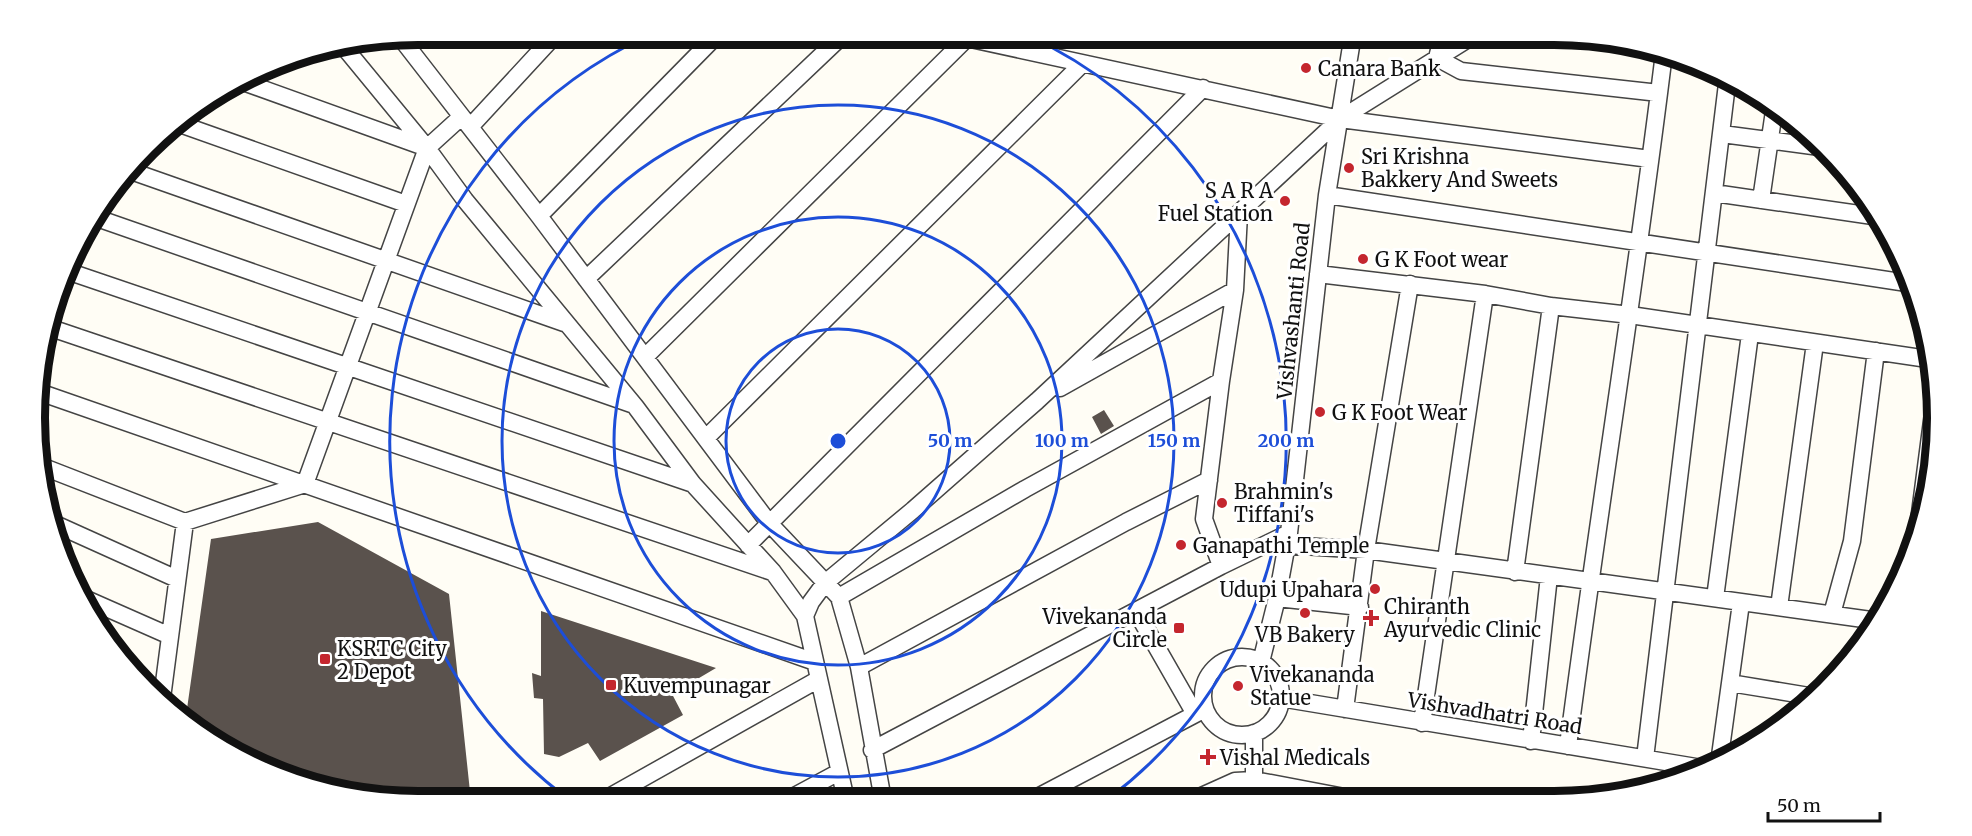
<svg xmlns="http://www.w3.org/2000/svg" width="1972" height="836" font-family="Merriweather,serif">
	<rect width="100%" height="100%" fill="#fffdf5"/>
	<path fill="#5a524d" d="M1104 410 1114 426 1101 434 1092 417Z
		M318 522 449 594 471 801H418L295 781 185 723 211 539Z
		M541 611 716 668 672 694 683 715 600 761 588 743 559 757 544 754 543 699 534 698 532 673 541 676Z"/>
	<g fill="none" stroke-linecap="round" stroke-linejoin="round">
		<defs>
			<path id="minor" d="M948 34 1340 119 1650 159
				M1443 34 1437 58 1461 71 1659 93
				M400 37 539 216 769 523 839 597 859 667 883 800
				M344 47 427 148 465 200 635 406 693 484 773 572 805 616 846 800
				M177 123 406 204
				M470 127 556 34
				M1722 134 1820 147
				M427 148 460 118
				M131 171 564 323
				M1714 193 1873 216
				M1327 195 1907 283
				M1761 200 1774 111
				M539 216 718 34
				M94 217 634 405
				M70 272 693 484
				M1318 274 1485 294 1551 306 1630 315 1928 359
				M586 279 844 34
				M51 328 772 572
				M645 357 967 38
				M1060 388 1235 290
				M39 392 815 662
				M706 438 1082 64
				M41 466 185 522 305 484 427 148 246 83
				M55 524 177 579
				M1916 544 1936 390
				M748 545 1203 88
				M1287 545 1366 550 1878 621
				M1221 566 1204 519 1221 381 1235 290 1239 214
				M1515 572 1551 306
				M839 597 1025 489 1221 381
				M1277 598 1360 607
				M1715 598 1750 334
				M86 599 170 636
				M1779 607 1815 343
				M1136 611 1195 714
				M1832 614 1852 541 1876 351
				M805 616 811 602 825 583 913 510 1037 401 1340 119 1476 34
				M1203 696a39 39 0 1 1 78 0a39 39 0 1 1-78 0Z
				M1261 662 1277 598 1289 533 1327 195 1353 34
				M859 667 1126 522 1209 480
				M1730 683 1815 697
				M162 698 185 522
				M1280 698 1702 768
				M1345 709 1366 550 1410 284
				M1422 723 1485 294
				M1531 741 1549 576
				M1568 746C1598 514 1636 284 1664 53
				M872 750 1221 566 1289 533
				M1645 758 1727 84
				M1719 763 1741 603
				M1195 799 1235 781 1254 780 1355 799
				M1252 799 1254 780V733
				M787 800 839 772
				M1032 800 1205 709
				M602 801 819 679"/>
		</defs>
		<use href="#minor" stroke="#444" stroke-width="19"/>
		<use href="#minor" stroke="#fff" stroke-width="16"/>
	</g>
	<g fill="none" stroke="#1d4ed8" stroke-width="3">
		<circle cx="838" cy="441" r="112"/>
		<circle cx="838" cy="441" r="224"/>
		<circle cx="838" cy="441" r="336"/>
		<path d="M568 799A448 448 0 0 1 649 35M1027 35A448 448 0 0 1 1108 799"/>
	</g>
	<g fill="#c4262e" stroke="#fff" stroke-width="2">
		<circle cx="1306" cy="68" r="6"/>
		<circle cx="1349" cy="168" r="6"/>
		<circle cx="1285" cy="201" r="6"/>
		<circle cx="1363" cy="259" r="6"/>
		<circle cx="1320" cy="412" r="6"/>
		<circle cx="1222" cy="503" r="6"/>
		<circle cx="1181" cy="545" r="6"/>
		<circle cx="1375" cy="589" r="6"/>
		<circle cx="1305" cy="613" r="6"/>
		<path d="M1368 609h6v6h6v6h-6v6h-6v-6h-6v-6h6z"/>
		<rect x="1173" y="622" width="12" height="12" rx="3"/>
		<rect x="319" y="653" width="12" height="12" rx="3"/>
		<rect x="605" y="679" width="12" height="12" rx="3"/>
		<circle cx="1238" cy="686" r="6"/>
		<path d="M1205 748h6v6h6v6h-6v6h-6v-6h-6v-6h6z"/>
	</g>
	<g text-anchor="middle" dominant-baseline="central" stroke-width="6" stroke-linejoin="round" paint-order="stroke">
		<g font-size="20" fill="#111" stroke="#fff" text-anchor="start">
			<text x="1318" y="68">Canara Bank</text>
			<text x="1361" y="156">Sri Krishna<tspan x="1361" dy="23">Bakkery And Sweets</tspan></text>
			<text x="1273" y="190" text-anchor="end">S A R A<tspan x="1273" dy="23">Fuel Station</tspan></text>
			<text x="1375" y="259">G K Foot wear</text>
			<text x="1332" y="412">G K Foot Wear</text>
			<text x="1234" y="491">Brahmin's<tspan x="1234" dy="23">Tiffani's</tspan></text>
			<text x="1193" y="545">Ganapathi Temple</text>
			<text x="1363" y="589" text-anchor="end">Udupi Upahara</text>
			<text x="1384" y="606">Chiranth<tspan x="1384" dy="23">Ayurvedic Clinic</tspan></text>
			<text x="1167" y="616" text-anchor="end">Vivekananda<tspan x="1167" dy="23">Circle</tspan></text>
			<text x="1305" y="634" text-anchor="middle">VB Bakery</text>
			<text x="337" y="648">KSRTC City<tspan x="337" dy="23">2 Depot</tspan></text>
			<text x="1250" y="674">Vivekananda<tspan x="1250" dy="23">Statue</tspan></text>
			<text x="623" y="685">Kuvempunagar</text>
			<text x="1220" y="757">Vishal Medicals</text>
		</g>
		<g font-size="20" fill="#111" stroke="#fff">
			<text transform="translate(1293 311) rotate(-84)">Vishvashanti Road</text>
			<text transform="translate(1495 713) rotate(9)">Vishvadhatri Road</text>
		</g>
	</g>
	<path d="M0 0H1972V836H0ZM418 45H1554A373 373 0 0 1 1927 418V418A373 373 0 0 1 1554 791H418A373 373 0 0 1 45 418V418A373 373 0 0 1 418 45Z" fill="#fff" fill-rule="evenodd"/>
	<path fill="none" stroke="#111" stroke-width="8" d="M418 45H1554A373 373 0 0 1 1927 418V418A373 373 0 0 1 1554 791H418A373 373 0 0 1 45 418V418A373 373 0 0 1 418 45Z"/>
	<circle cx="838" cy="441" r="9" fill="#1d4ed8" stroke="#fff" stroke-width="3"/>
	<g font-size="18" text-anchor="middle" font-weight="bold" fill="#1d4ed8" stroke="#fff" stroke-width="6" stroke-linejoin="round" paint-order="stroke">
		<text x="950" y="447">50 m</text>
		<text x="1062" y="447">100 m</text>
		<text x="1174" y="447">150 m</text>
		<text x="1286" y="447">200 m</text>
	</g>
	<path d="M1768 812v9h112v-9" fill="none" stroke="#111111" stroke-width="3"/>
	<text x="1777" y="812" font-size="18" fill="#111111" stroke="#ffffff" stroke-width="4.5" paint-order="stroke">50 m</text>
</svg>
